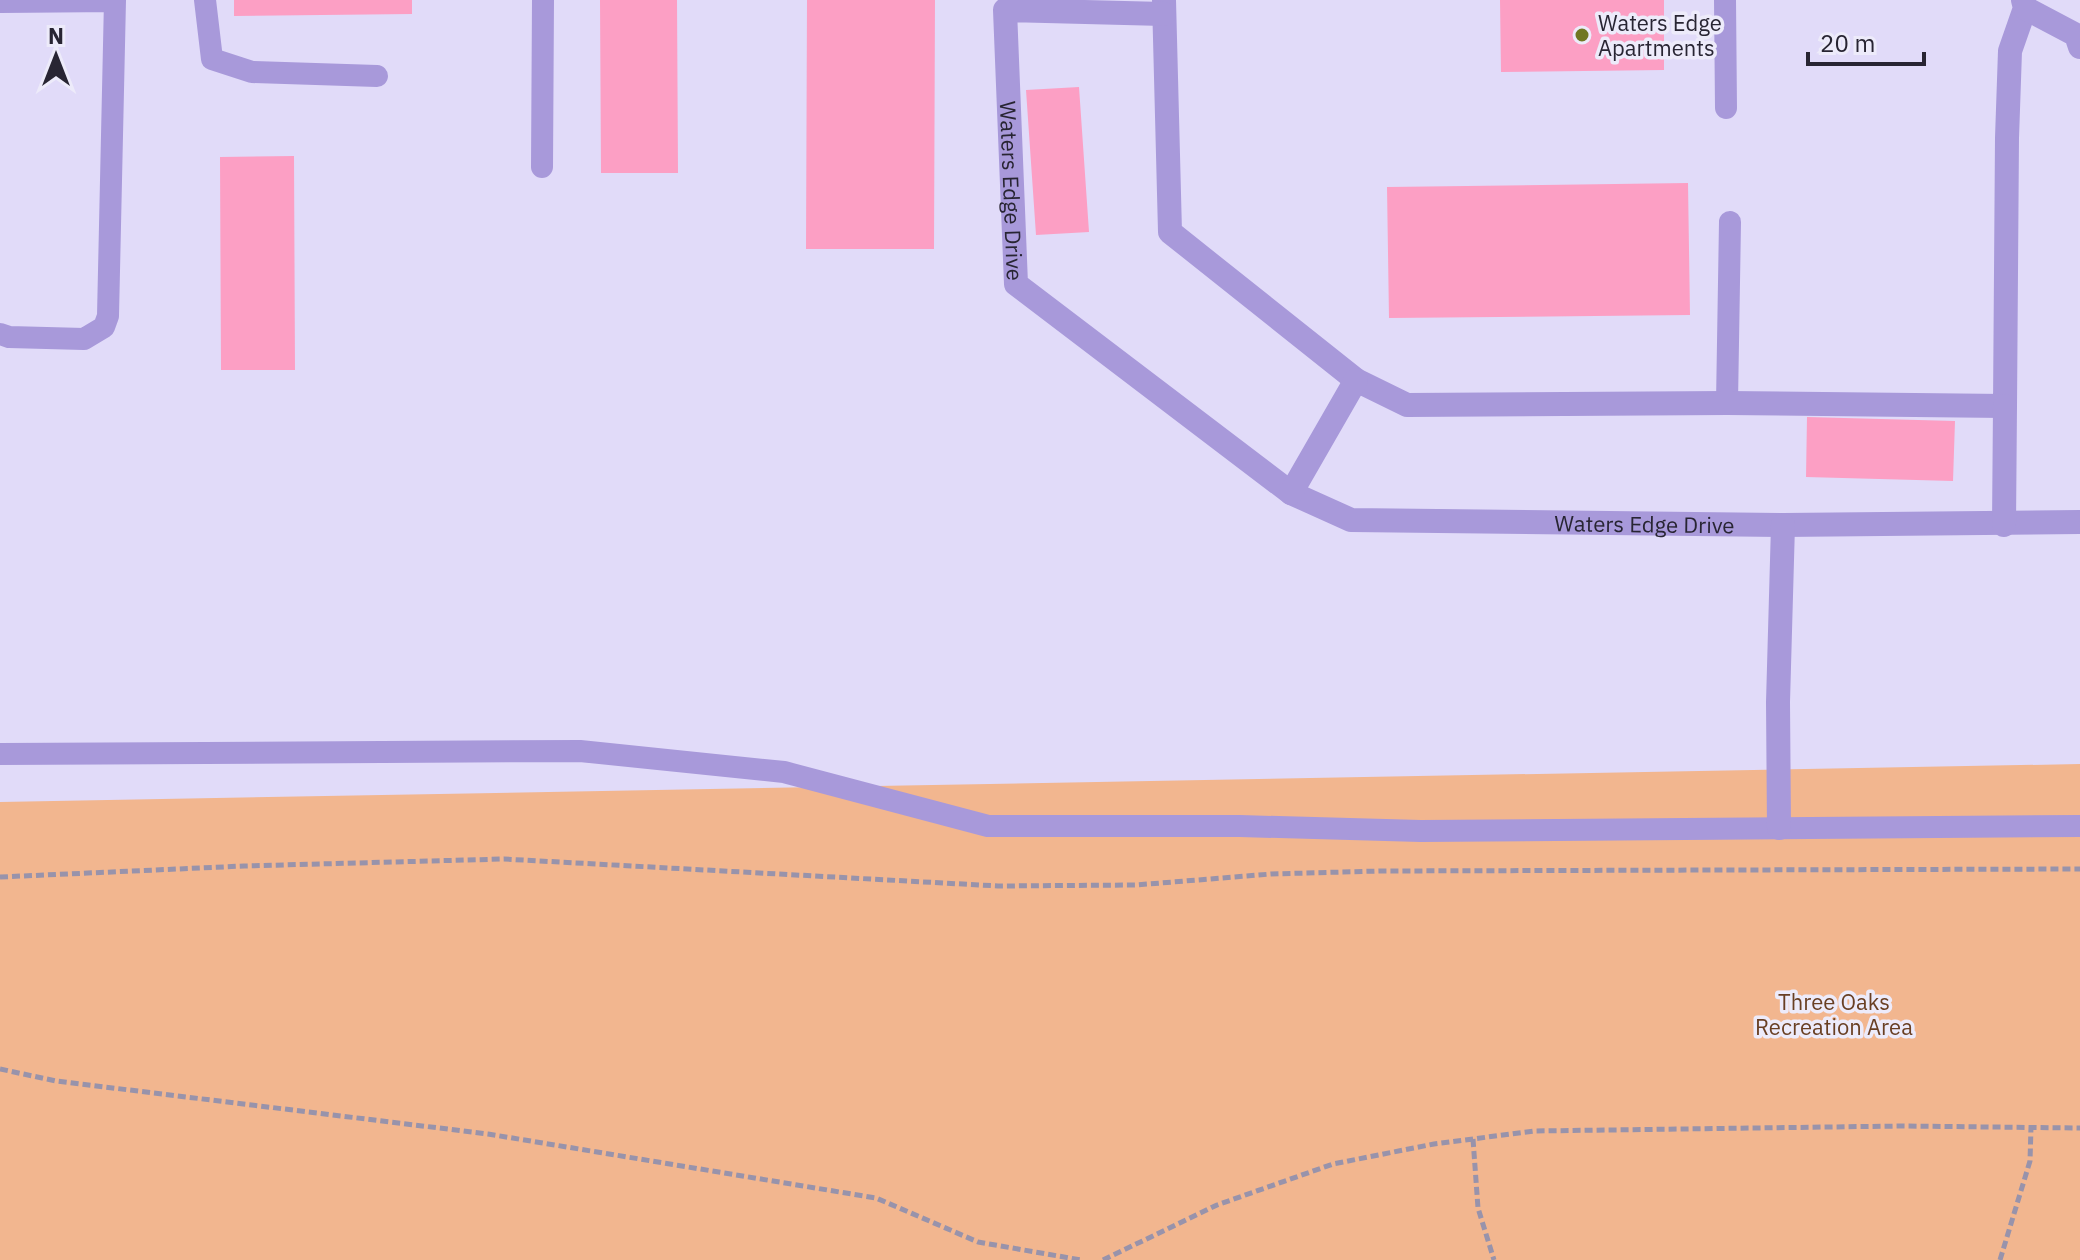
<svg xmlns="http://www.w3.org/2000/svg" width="2080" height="1260" font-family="'IBM Plex Sans',sans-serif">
	<rect width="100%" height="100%" fill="#e1dbf9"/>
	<path fill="#f2b68f" d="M2080 764V1260H0V802Z"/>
	<path fill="#fc9fc4" d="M234 0H412V14L234 16Z
		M600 0H677L678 173H601Z
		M807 0H935L934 249H806Z
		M1500 0H1664V70L1501 72Z
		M1079 87 1089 232 1036 235 1026 90Z
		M294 156 295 370H221L220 157Z
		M1688 183 1690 315 1389 318 1387 187Z
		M1807 417 1955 421 1953 481 1806 477Z"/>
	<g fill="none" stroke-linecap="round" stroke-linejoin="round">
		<path stroke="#9893ab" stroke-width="5" stroke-dasharray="8 4" stroke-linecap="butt" d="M0 877 244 866 504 859 998 886 1136 885 1271 874 1379 871 2080 869
			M0 1069 56 1081 488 1134 876 1198 978 1242 1081 1260
			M1473 1139 1478 1208 1494 1260
			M1103 1260 1217 1205 1333 1164 1434 1144 1534 1131 1902 1126 2080 1128
			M2000 1260 2030 1161 2031 1127"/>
		<path stroke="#a899da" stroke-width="22" d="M205 0 212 59 252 72 377 76
			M1725 0 1726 108
			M0 2 115 1
			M542 167 543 0
			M0 334 9 337 84 339 104 327 108 316 115 0
			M1727 403 1730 222
			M0 754 580 751 784 772 988 826H1240L1421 831 2080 826"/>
		<g stroke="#a899da" stroke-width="24">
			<path d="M1164 0 1170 232 1356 380 1407 405 1727 403 2005 406 2007 138 2010 51 2025 8 2023 0"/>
			<path d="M2025 8 2076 35 2080 47"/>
			<path id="s1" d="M1164 14 1005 10 1016 284 1291 493 1351 520 1783 525 2080 522"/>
			<path d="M1291 493 1356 380"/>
			<path d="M2004 525 2005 406"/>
			<path d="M1779 828 1778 702 1783 525"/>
		</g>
	</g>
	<circle fill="#707721" stroke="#edebfa" stroke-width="3" cx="1582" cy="35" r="8"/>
	<g text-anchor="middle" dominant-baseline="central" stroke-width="7" stroke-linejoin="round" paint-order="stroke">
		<g font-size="22" fill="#282533" stroke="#edebfa" text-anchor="start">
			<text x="1598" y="22">Waters Edge<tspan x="1598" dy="25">Apartments</tspan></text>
		</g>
		<g font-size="22" fill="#282533" stroke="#edebfa">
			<text stroke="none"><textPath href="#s1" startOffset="340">Waters Edge Drive</textPath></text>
			<text stroke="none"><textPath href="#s1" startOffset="1138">Waters Edge Drive</textPath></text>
		</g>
		<g font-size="22" fill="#693f23" stroke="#edebfa">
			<text x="1834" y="1001">Three Oaks<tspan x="1834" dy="25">Recreation Area</tspan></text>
		</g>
	</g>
	<g transform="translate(56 56)" stroke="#edebfa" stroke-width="6" paint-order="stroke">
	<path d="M0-6L14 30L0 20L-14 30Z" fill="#282533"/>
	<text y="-12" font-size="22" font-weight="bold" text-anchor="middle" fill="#282533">N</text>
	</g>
	<path d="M1808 52v12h116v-12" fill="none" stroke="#282533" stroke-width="4"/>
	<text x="1820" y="52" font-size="24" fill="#282533" stroke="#edebfa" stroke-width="6" paint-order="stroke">20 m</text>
</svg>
